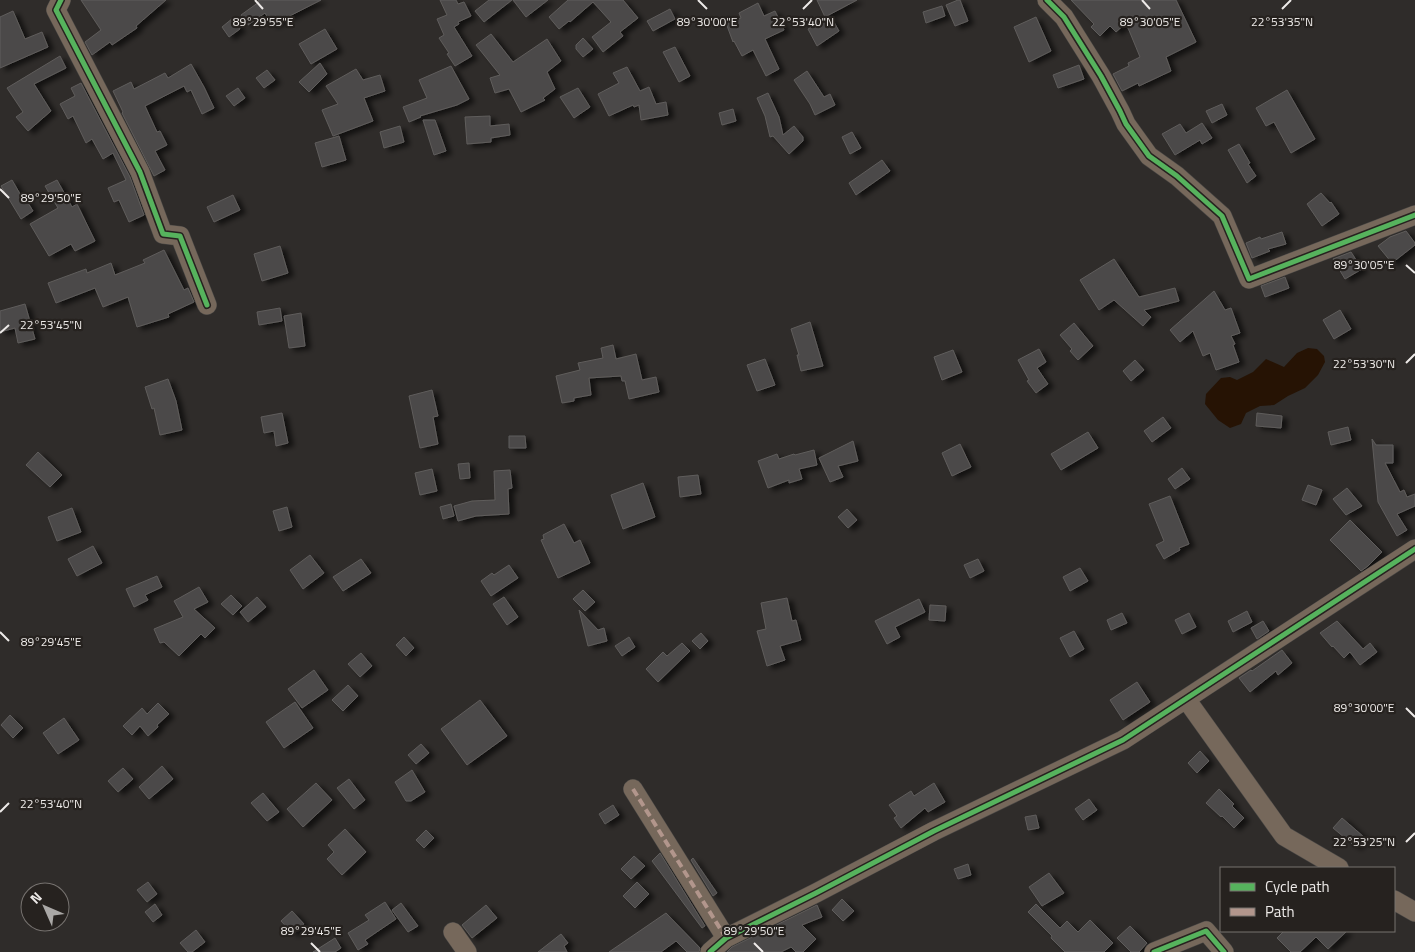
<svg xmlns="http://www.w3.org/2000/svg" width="1415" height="952" font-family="'Titillium Web',sans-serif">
	<defs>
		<filter id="shadow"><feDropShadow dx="5.5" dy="3" stdDeviation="2.5" flood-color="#0009"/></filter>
	</defs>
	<rect width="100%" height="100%" fill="#2f2c2a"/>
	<path fill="#261304" d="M1308 348 1317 349 1324 356 1325 362 1318 375 1305 388 1288 396 1274 405 1260 406 1246 413 1241 424 1230 428 1218 420 1205 404 1206 394 1221 378 1230 377 1237 380 1253 372 1266 359 1284 367 1297 353Z"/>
	<path fill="#4c4948" stroke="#5f5d5c" filter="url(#shadow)" d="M81 0H166L136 26 137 28 112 45 110 42 92 55 85 42 101 30Z
		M258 0H321L272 25 265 13 248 25 241 15 259 2Z
		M440 0H456L458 4 464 2 471 16 458 22 459 24 454 27 472 56 455 66 447 54 449 53 439 38 444 35 437 19 447 15Z
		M489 0H512L484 22 475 11Z
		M513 0H548L526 17Z
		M568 0H623L638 18 620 32 623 36 603 52 592 37 611 22 593 2 570 22 569 21 559 29 549 17Z
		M817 0H857L825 17Z
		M958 0H960L968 21 955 26 946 5Z
		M1071 0H1176L1196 42 1166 57 1171 71 1139 86 1138 83 1122 91 1113 74 1129 66 1128 63 1140 57 1126 23 1116 32 1110 26 1100 36 1091 27 1094 24Z
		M758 3 764 16 775 11 784 30 765 39 779 69 766 76 753 50 742 56 734 41 733 42 726 23 741 18 739 13Z
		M942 6 945 16 926 23 923 12Z
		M670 9 675 19 653 31 647 21Z
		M13 11 25 39 42 32 48 47 0 68V17Z
		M831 17 839 31 817 46 808 29Z
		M1036 17 1051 51 1029 62 1014 27Z
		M233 18 240 29 229 37 222 27Z
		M325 29 337 49 311 64 299 44Z
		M491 34 513 62 547 39 561 61 547 72 555 89 543 98 545 100 521 112 509 89 495 93 490 78 500 75 476 45Z
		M583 38 593 49 583 57 576 49V45Z
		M675 47 690 76 679 82 663 52Z
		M60 56 66 68 34 84 51 111 28 131 16 117 23 112 7 88Z
		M320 63 327 74 309 92 299 82Z
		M191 64 204 87 214 108 202 114 191 90 187 92 184 86 145 106 157 132 160 131 167 145 155 151 165 170 154 176 122 113 123 112 113 91 131 82 134 89 165 73 168 78Z
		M1079 65 1084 79 1058 88 1053 75Z
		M451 66 469 99 457 105 420 116 421 117 409 122 403 107 427 98 419 80Z
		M627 67 640 91 649 87 656 104 666 102 668 115 641 120 639 105 634 107 633 105 609 116 598 94 619 83 613 73Z
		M356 69 363 80 380 75 385 91 364 98 373 121 333 136 322 110 338 104 326 86Z
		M267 70 275 80 264 88 256 78Z
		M807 71 824 97 830 94 835 105 815 115 810 104 794 80Z
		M81 83 130 177 144 215 129 222 119 200 114 202 108 188 126 180 113 153 103 159 92 139 86 143 73 116 68 119 60 104 75 96 71 88Z
		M238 88 245 98 234 106 226 96Z
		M578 88 590 107 574 118 560 97Z
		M1287 90 1315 139 1291 153 1274 122 1266 126 1256 108Z
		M768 93 779 117 783 135 794 126 803 137V141L789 154 773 136 770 137 765 116 757 98Z
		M1222 104 1227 115 1212 123 1206 111Z
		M733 109 736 121 722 125 719 113Z
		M490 116V126L509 124 510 135 491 138V142L467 144 465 117Z
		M423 120H435L446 151 434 155Z
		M1202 123 1212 138 1202 144 1200 140 1175 155 1162 134 1180 124 1186 133Z
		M400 126 404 142 384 148 380 132Z
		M852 132 861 148 850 154 842 137Z
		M339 136 346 160 322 167 315 143Z
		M1239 144 1250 163 1248 164 1256 176 1247 183 1228 150Z
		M882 160 890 171 856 195 849 183Z
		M12 180 23 199 25 198 33 211 21 219 1 186Z
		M57 180 72 207 77 204 95 241 75 251 71 244 49 256 30 224 58 208 45 186Z
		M1321 193 1330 203 1331 202 1339 214 1322 226 1307 204Z
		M233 195 240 210 214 222 207 207Z
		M1406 231 1415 243V245L1392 263 1378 246 1390 237Z
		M1282 232 1286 244 1268 249 1270 251 1252 258 1246 243 1260 237 1261 239Z
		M280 246 288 273 262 281 254 254Z
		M164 250 184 290 188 288 194 302 168 314 169 317 137 327 128 297 103 307 95 288 56 303 48 283 86 269 87 273 111 263 115 275 145 263 143 260Z
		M1351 252 1362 269 1345 279 1333 259Z
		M1114 259 1139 297 1175 288 1179 301 1144 310 1151 317 1143 326 1114 300 1099 310 1080 280Z
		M1285 277 1289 288 1265 297 1261 286Z
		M1214 291 1225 310 1231 308 1240 333 1231 336 1235 344 1233 345 1239 362 1216 370 1210 353 1203 356 1193 331 1180 342 1170 330Z
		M25 304 35 339 18 343 15 328 0 332V311Z
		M280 308 282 321 259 325 257 312Z
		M1340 310 1351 329 1334 339 1323 320Z
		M301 313 305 346 289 348 284 316Z
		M810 322 823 366 801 371 797 355H799L791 329Z
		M1074 323 1093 346 1078 360 1070 351 1072 349 1060 335Z
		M613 345 616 359 636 354 642 380 656 377 659 392 629 399 625 381H622L621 376 589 378 591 395 574 398V401L562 403 556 376 580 370 578 363 603 358 601 348Z
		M1039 349 1046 362 1037 368 1048 384 1036 393 1027 381 1029 380 1018 360Z
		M953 350 962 372 942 380 934 357Z
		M765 359 775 385 757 391 747 365Z
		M1135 360 1144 370 1131 381 1123 371Z
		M168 379 176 401 182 430 160 435 154 408 152 409 145 387Z
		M432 390 438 416 433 417 438 444 420 448 409 396Z
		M282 413 288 443 276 446 274 431 264 433 261 417Z
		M1257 413 1282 416 1281 428 1256 426Z
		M1163 417 1171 428 1152 442 1144 431Z
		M1348 427 1351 440 1331 445 1328 432Z
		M1088 432 1098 448 1061 470 1051 454Z
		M509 436H525L526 448H509Z
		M1372 439 1376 445H1393V463H1385L1400 492 1404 490 1407 497 1415 494V506L1397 514 1407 530 1397 536 1378 502Z
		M853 441 858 461 838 466 843 477 830 482 819 458Z
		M960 444 971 467 952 476 942 453Z
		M814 450 817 465 799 469 802 479 789 483V480L768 488 758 461 777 454 779 459 794 454 795 455Z
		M38 452 62 475 50 487 26 465Z
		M469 463 470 478 460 479 458 464Z
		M1182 468 1190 479 1175 489 1168 479Z
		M432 469 437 491 420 495 415 473Z
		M510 470 512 488 508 489 509 514 476 516 458 521 454 506 472 501 495 500 494 471Z
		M698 475 701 494 680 497 678 477Z
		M643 483 655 517 623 529 611 495Z
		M1308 485 1322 490 1316 505 1302 500Z
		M1347 488 1362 506 1346 515 1333 499Z
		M1170 496 1189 544 1179 548 1180 550 1164 559 1156 545 1164 541 1149 504Z
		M451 504 454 516 443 519 440 507Z
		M287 507 292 527 279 531 273 511Z
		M72 508 81 532 57 541 48 517Z
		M847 509 857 520 848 528 838 517Z
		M1350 520 1382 552 1368 566 1361 571 1330 540Z
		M564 524 574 543 580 540 590 563 558 578 541 540 544 539 543 535Z
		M93 546 102 563 77 576 68 559Z
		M310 555 324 573 303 589 290 570Z
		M361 559 371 573 343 591 333 577Z
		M978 559 984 571 970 578 964 565Z
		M509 565 518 578 491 596 481 581 492 573 494 575Z
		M1080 568 1088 581 1070 591 1063 577Z
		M157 576 162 587 145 595 148 600 134 607 126 589Z
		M199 587 208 602 194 609 215 628 205 638 201 634 179 656 164 642 160 643 154 629 183 617 174 601Z
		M583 590 595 602 585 611 573 599Z
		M231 595 242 606 233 615 221 604Z
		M257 597 266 607 248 622 240 612Z
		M504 597 518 617 507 625 493 604Z
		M787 598 792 621 796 620 801 640 780 646 785 660 767 666 757 631 766 629 761 603Z
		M919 599 925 612 895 627 900 637 887 644 875 621Z
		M930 605 946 606 945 621 929 620Z
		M579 610 598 630 604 628 607 641 588 646Z
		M1247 611 1252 622 1233 632 1228 621Z
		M1122 613 1127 623 1111 630 1107 620Z
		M1189 613 1196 627 1182 634 1175 620Z
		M1263 621 1269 631 1257 639 1251 628Z
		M1337 621 1363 649 1370 643 1377 652 1360 665 1350 652 1344 658 1333 646 1332 647 1320 633Z
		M1074 631 1084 649 1070 657 1060 638Z
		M701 633 708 641 700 649 692 641Z
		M404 637 414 648 406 656 396 645Z
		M629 637 635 647 622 656 615 646Z
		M682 643 690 651 658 682 646 669 663 652 667 656Z
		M1282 650 1292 663 1278 675 1276 671 1250 692 1239 678 1251 670 1252 671Z
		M361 653 372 666 360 677 348 664Z
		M314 670 328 690 302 708 288 689Z
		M1137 682 1150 702 1123 720 1110 700Z
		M348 685 358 696 343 711 332 700Z
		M480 700 507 736 467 765 441 729Z
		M295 702 313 728 284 748 266 722Z
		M158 703 169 714 157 725 158 727 148 736 140 726 132 735 123 726 142 708 147 714Z
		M10 715 23 728 13 738 1 725Z
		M64 718 79 740 58 754 43 733Z
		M421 744 429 753 416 764 408 755Z
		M1200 751 1209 761 1197 773 1188 763Z
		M162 766 173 779 149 799 139 787Z
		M123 768 133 779 118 792 108 781Z
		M412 770 425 792 411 801H406L395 782Z
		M349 779 365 800 354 809 337 788Z
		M316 783 332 800 303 827 287 809Z
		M934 783 945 802 928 812 925 808 901 828 894 818 897 816 889 805 911 791 914 796Z
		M1219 789 1234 804 1232 806 1244 818 1234 828 1222 816 1221 817 1206 803Z
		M263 793 279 812 267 821 251 803Z
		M1089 799 1097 810 1083 820 1075 809Z
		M613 805 619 815 605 824 599 814Z
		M1036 815 1039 828 1028 830 1025 817Z
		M1342 818 1364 837 1356 847 1333 828Z
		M345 829 366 852 342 875 327 859 334 852 328 845Z
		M426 830 434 838 424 848 416 840Z
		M660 853 705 926 702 928 652 861Z
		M634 856 645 866 631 879 621 869Z
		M693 858 717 893 713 896 691 860Z
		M968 864 971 875 958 879 954 869Z
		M1049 873 1064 893 1042 906 1029 887Z
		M148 882 157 894 147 902 137 890Z
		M637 882 649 894 635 908 623 896Z
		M842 899 854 911 843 921 832 910Z
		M385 902 396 919 365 940 368 944 358 950 348 933 369 920 365 915Z
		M401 903 418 926 408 932 392 910Z
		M155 904 162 915 153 922 145 912Z
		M1036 904 1060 928 1067 921 1078 932 1090 920 1113 943 1104 952H1065L1051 938 1052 936 1028 912Z
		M486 905 497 918 472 938 462 925Z
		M817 905 822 917 802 925 816 939 803 952H796L791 947 781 952H727L732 947Z
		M292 911 304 924 293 934 281 921Z
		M666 913 700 948 699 952H687L676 941 661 952H609Z
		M1130 926 1147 943 1139 952H1131L1117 938Z
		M196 930 205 942 192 952H188L180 943Z
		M1284 931H1347L1328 949 1316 937 1300 952H1291L1277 938Z
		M561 934 568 943 564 946 567 952H538Z
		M335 938 341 948 335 952H313Z"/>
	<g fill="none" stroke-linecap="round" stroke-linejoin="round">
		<defs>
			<path id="minor" d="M61 0 56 10 140 172 163 234 180 236 207 305
				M1047 0 1064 17 1101 76 1120 111 1126 124 1149 156 1177 176 1222 216 1249 279 1415 215
				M1186 699 1284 836 1339 868
				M633 789 726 938
				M1394 900 1415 912
				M453 932 467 952
				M710 952 726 938 816 893 934 831 1123 740 1415 549
				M1154 952 1206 931 1224 952"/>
		</defs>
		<use href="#minor" stroke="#494745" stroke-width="20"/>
		<use href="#minor" stroke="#76685b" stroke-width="19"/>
		<path stroke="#b2968c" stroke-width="4" stroke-dasharray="8 4" stroke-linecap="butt" d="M633 789 726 938"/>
		<defs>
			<path id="cycleway" d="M61 0 56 10 140 172 163 234 180 236 207 305
				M1047 0 1064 17 1101 76 1120 111 1126 124 1149 156 1177 176 1222 216 1249 279 1415 215
				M710 952 726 938 816 893 934 831 1123 740 1415 549
				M1154 952 1206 931 1224 952"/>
		</defs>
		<use href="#cycleway" stroke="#26221f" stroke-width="8"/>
		<use href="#cycleway" stroke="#56b35d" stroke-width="5"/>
	</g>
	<path fill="none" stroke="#edeae8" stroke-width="2" d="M255 0 263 9M698 0 707 9M1142 0 1150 9M803 9 812 0M1282 9 1291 0M0 189 9 198M1406 265 1415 273M0 333 9 325M1406 363 1415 354M0 632 9 641M1406 708 1415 717M0 812 9 803M1406 842 1415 833M311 943 320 952M754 943 763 952"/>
	<g font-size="12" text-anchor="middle" fill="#edeae8" stroke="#26221f" stroke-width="4.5" stroke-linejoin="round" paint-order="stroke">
		<text x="263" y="26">89°29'55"E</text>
		<text x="707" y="26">89°30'00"E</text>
		<text x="1150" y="26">89°30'05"E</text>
		<text x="803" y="26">22°53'40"N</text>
		<text x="1282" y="26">22°53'35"N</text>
		<text x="51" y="202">89°29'50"E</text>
		<text x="1364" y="269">89°30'05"E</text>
		<text x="51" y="329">22°53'45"N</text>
		<text x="1364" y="368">22°53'30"N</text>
		<text x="51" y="646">89°29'45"E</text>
		<text x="1364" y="712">89°30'00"E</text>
		<text x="51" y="808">22°53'40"N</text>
		<text x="1364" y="846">22°53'25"N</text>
		<text x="311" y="935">89°29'45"E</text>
		<text x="754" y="935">89°29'50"E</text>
	</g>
	<rect x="1220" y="867" width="175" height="65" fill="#26221f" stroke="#76726f"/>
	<rect x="1230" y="883" width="25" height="8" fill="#56b35d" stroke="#76726f"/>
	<text x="1265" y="892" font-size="15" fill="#edeae8">Cycle path</text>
	<rect x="1230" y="908" width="25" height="8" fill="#b2968c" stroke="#76726f"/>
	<text x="1265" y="917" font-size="15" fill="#edeae8">Path</text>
	<g transform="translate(45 907) rotate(315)"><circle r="24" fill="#26221f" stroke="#76726f"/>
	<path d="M0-4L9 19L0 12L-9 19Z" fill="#aaa8a6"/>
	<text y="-8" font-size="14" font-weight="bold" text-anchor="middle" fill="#edeae8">N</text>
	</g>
</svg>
